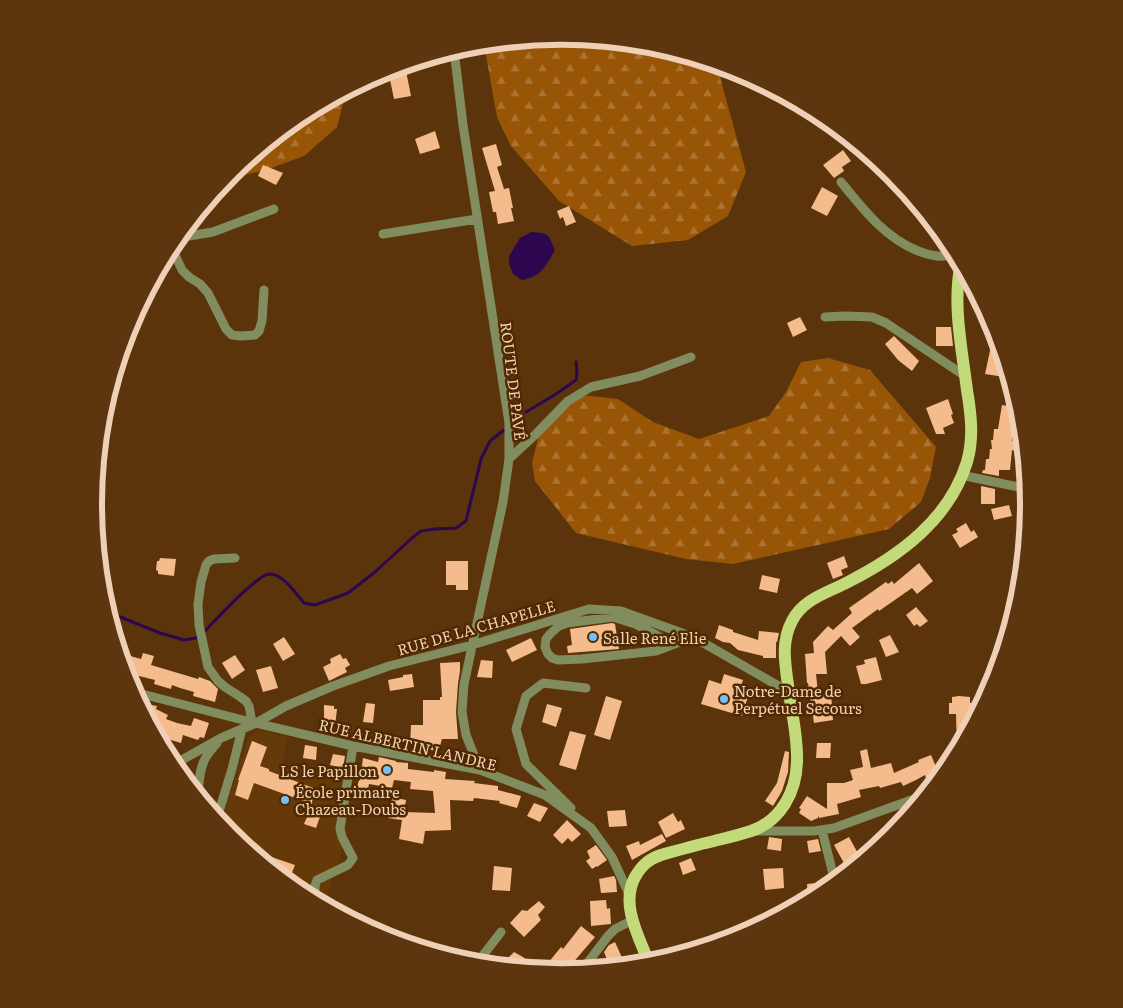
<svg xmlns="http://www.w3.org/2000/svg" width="1123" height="1008" font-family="Literata,serif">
	<defs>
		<pattern id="forest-firs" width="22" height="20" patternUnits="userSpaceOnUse" patternTransform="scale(1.25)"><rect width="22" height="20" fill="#985505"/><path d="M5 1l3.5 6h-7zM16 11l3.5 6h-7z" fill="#ac7433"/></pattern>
	</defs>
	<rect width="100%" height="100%" fill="#5c340b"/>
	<path fill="#663909" d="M260 730 287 738 283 762 342 779 345 843 324 905 301 893 231 835 220 822 249 736Z"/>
	<path fill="url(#forest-firs)" d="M562 36 653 45 723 67 720 77 746 172 728 216 688 240 632 246 559 201 511 146 497 117 484 44Z
		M346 91 337 127 304 156 266 170 226 179 231 173 302 115Z
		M828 358 870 370 936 447 930 478 921 502 889 529 733 564 686 559 576 533 535 481 532 463 541 426 582 395 618 399 653 422 699 439 769 416 786 392 801 362Z"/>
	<path fill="#2c074f" d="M531 232C550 233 548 234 555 250 546 266 541 277 522 280L513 274 509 264V256L520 238Z"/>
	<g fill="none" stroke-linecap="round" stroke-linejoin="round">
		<path stroke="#2c074f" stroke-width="3" d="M526 412 556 394 576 380 577 372 576 362
			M108 612 160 633 184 640 196 638 204 632C214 622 258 573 270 574 283 574 296 594 304 603L315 605 348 593 375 572 412 538 421 531 435 529 456 528 466 521 481 459 490 441 504 430"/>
	</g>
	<path fill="#f4bb8d" d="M406 71 411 96 394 99 389 75Z
		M435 131 440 148 420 154 415 139Z
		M496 144 502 165 497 167 504 189 509 188 513 208H511L514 221 498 224 496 212H493L489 192 495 191 482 148Z
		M843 150 851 161 842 167 844 171 834 178 823 165Z
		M263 165 283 173 276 185 258 176Z
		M822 187 838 196 827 216 811 208Z
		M569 206 576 222 566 226 563 217 560 219 557 211Z
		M800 317 807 330 793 337 787 323Z
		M936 327H951L953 346H936Z
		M894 336 919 361 912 371 898 360 885 344Z
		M991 346 1001 348 1006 365 1004 377 985 374Z
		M948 399 953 414 951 415 954 423 943 428 945 434H936L926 408Z
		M1002 405 1019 408 1021 424 1014 423 1012 441 1022 443 1020 452 1012 450 1010 470H999V476L982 473 983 470H985L986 459H989L990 449H992L991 440H993L994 429H998Z
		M981 486 995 489V504H981Z
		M1009 505 1012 516 994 520 991 509Z
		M966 523 971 532 974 530 978 537 960 548 952 535 958 532 956 529Z
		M844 556 848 567 841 570 843 575 833 579 827 563Z
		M160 558 176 559 174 576 158 574V571L156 570 157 561H159Z
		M446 561H468V590H456V585H446Z
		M919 563 933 581 917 594 912 588 879 611 878 609 852 628 860 637 850 646 841 636 825 652 827 674H816L818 693 825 692 831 693 833 720 814 723 808 683H807L805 654 814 653 813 642 828 626 833 630 852 613 849 608 886 582 888 584 892 581 894 584Z
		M762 575 780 579 777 593 759 589Z
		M916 607 928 621 920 627 917 624 914 626 906 615Z
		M612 623 615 624 619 649 568 653 567 646 572 645 570 629Z
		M719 625 733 630V632L758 640 759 631 779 633 777 642H776V658H763V656L738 650 730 643 723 642 715 638Z
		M890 635 899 652 886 657 879 640Z
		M284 637 295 654 283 661 273 644Z
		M531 638 537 650 512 662 506 650Z
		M143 653 154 656 151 665 198 679 199 677 210 681 218 689 215 702 193 696 194 692 180 688 172 685 171 689 154 684 155 680 135 675 134 677 127 675 122 659 123 654 141 659Z
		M340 654 343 659 346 658 350 665 345 668 347 672 329 681 323 667 331 663 330 659Z
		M235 655 245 670 232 679 222 663Z
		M876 657 882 680 866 684H861L856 666 865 664 864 660Z
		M481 660 493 661 492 678 477 677Z
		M460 662V671L458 683 456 712 458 739H442L440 746H436L435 751 420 746H410L411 725H423V700H440V697H442L440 663Z
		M271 666 278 688 263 692 256 670Z
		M412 674 414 687 390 691 388 680 403 677V675Z
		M724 674 743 680 740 690 749 693 742 716 701 704 709 680 721 684Z
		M606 696 622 701 610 740 594 735Z
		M959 696 970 697V703H972V723L957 751 956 714H949V703H952V697Z
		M140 703 157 706 156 709 168 715 166 719 177 723 191 726 194 718 209 723 204 738 200 737 198 740 183 735 181 743 158 736Z
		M366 703 375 704 373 723 363 722Z
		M547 704 562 708 556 727 542 722Z
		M324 705 334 706V709H337L335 726 324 724Z
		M570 731 586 735 576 770 559 765Z
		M252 741 267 747 260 766 269 769V771L313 788 312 804 254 783 248 800 235 795 239 780H238Z
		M817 743H831L830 758H816Z
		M305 745 317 747 316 760 303 758Z
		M867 749 871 768 891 763 894 773 919 762 918 760 931 755 940 776 927 781 925 775 916 780 903 786 901 782 880 788 879 786 859 790 861 797 837 804 839 814 819 818 818 815V818L811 821 799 813 801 809 799 808 807 796 827 809V783H844L853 780 850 770 863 767 860 751Z
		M785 751 789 752 788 772 782 791 773 806 765 801 777 783Z
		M333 754 345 756 343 768 330 765Z
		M379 757 396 761V762L408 763V769L434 772V770L446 772 445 779 475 781 474 783 498 786V790L521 796 517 808 499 803 500 801 474 798 473 801 450 800 451 830 425 831 423 844 399 839 402 820 388 818 392 797 406 800 404 812 435 813 433 791 410 789 411 782 394 780 392 788 369 784 367 794 356 791 359 780 360 781 363 758 378 762Z
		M534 803 548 808 540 822 527 816Z
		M625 810 627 826 609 827 607 811Z
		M309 812 321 814 316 828 304 824Z
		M673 813 678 822 681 820 685 829 666 838 658 822Z
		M567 820 581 834 572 842 568 838 562 844 553 835Z
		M662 834 666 841 632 860 626 846 639 841 640 845Z
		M769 837 782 839 781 851 767 849Z
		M849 837 860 857 845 865 834 845Z
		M818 839 821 851 809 853 807 841Z
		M596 845 607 860 597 867V866L592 869 586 861 590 858 587 851Z
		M251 850 295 865 291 875 299 878 296 888 250 851Z
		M691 858 696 870 683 875 679 863Z
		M494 866 512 868 510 891 492 890Z
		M783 868 784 888 765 890 763 869Z
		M614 876 616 880 617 892 601 893 599 879Z
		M826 882V889L808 900 807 884Z
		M606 900 607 909 610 908 611 924 591 926 590 901Z
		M539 901 545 907 538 915 541 920 524 937 510 923 522 910 527 911Z
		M581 926 595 937 571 965 565 971H559L548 963 561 947 563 949Z
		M615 942 624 962 610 967 604 952 609 945Z
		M514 952 523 957 528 962 522 968 500 966Z"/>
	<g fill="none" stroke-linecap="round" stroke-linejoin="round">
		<path stroke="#818d5f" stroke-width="9" d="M454 50 463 125 509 423V459L503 502 464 684 462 712 466 735 480 770
			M841 182C863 209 885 238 918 251 926 254 935 257 944 256 948 256 952 254 955 254
			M383 234 477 219
			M177 238 213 232 274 209
			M171 246 182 270 189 277 200 284 208 293 226 329 232 335 241 336 255 335 259 331 262 321 264 290
			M825 317 845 316 872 317 886 323 965 376
			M509 459 536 434 568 401 591 387 640 376 691 357
			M961 475 1028 489
			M235 558 214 559 209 561 206 565 201 582 198 604 199 625 208 667 218 681 225 687 239 696 246 701 249 706 252 722
			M673 644 649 631 635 624 613 617 567 623 559 626 550 634 546 639 545 647 548 654 552 658 558 660 582 659 656 651 693 637
			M134 692 239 719 353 746 480 770 545 795 591 828 612 857 629 894
			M173 765 221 738 256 723 286 706 333 686 389 666 472 645 589 609 621 611 693 637 789 692
			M198 795C199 783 199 770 205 759 208 753 213 748 217 743
			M571 808 526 764 516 729 526 696 543 683 586 688
			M217 818 232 769 242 729
			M822 830 835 882
			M755 831H814L834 828 925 795
			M315 895V886L317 880 348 865 353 858 342 837 340 829 353 746
			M477 963 501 932
			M582 970 608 936 615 929 633 920"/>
		<path stroke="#c2da79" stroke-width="12" d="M649 963C639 937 620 904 635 877 642 865 649 859 661 855 679 850 696 845 714 841 726 838 739 835 751 831 781 821 796 792 797 762 798 736 791 711 788 685 785 663 781 642 792 621 803 599 827 593 848 582 899 556 949 520 967 462 974 438 971 414 967 390 962 350 952 302 961 263"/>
	</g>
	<g fill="#74c0f6" stroke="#502900" stroke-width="2">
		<circle cx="593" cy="637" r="5"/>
		<circle cx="724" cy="699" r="5"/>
		<circle cx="387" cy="770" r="5"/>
		<circle cx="285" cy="800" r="5"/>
	</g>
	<g text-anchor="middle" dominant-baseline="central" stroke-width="5" stroke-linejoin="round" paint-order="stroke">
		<g font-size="15" fill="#efd0b7" stroke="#502900">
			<text transform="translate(514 381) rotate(83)">ROUTE DE PAVÉ</text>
			<text transform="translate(476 627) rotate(-16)">RUE DE LA CHAPELLE</text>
			<text transform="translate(408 744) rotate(13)">RUE ALBERTIN LANDRE</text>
		</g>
		<g font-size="15" fill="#efd0b7" stroke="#502900" text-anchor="start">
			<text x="603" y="637">Salle René Elie</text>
			<text x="734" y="690">Notre-Dame de<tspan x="734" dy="17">Perpétuel Secours</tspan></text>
			<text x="377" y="770" text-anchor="end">LS le Papillon</text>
			<text x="295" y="791">École primaire<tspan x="295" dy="17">Chazeau-Doubs</tspan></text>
		</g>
	</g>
	<path d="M0 0H1123V1008H0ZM102 504a459 459 0 1 1 918 0a459 459 0 1 1-918 0Z" fill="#5d360f" fill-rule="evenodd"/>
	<path fill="none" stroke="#efd0b7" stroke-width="6" d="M102 504a459 459 0 1 1 918 0a459 459 0 1 1-918 0Z"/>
</svg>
